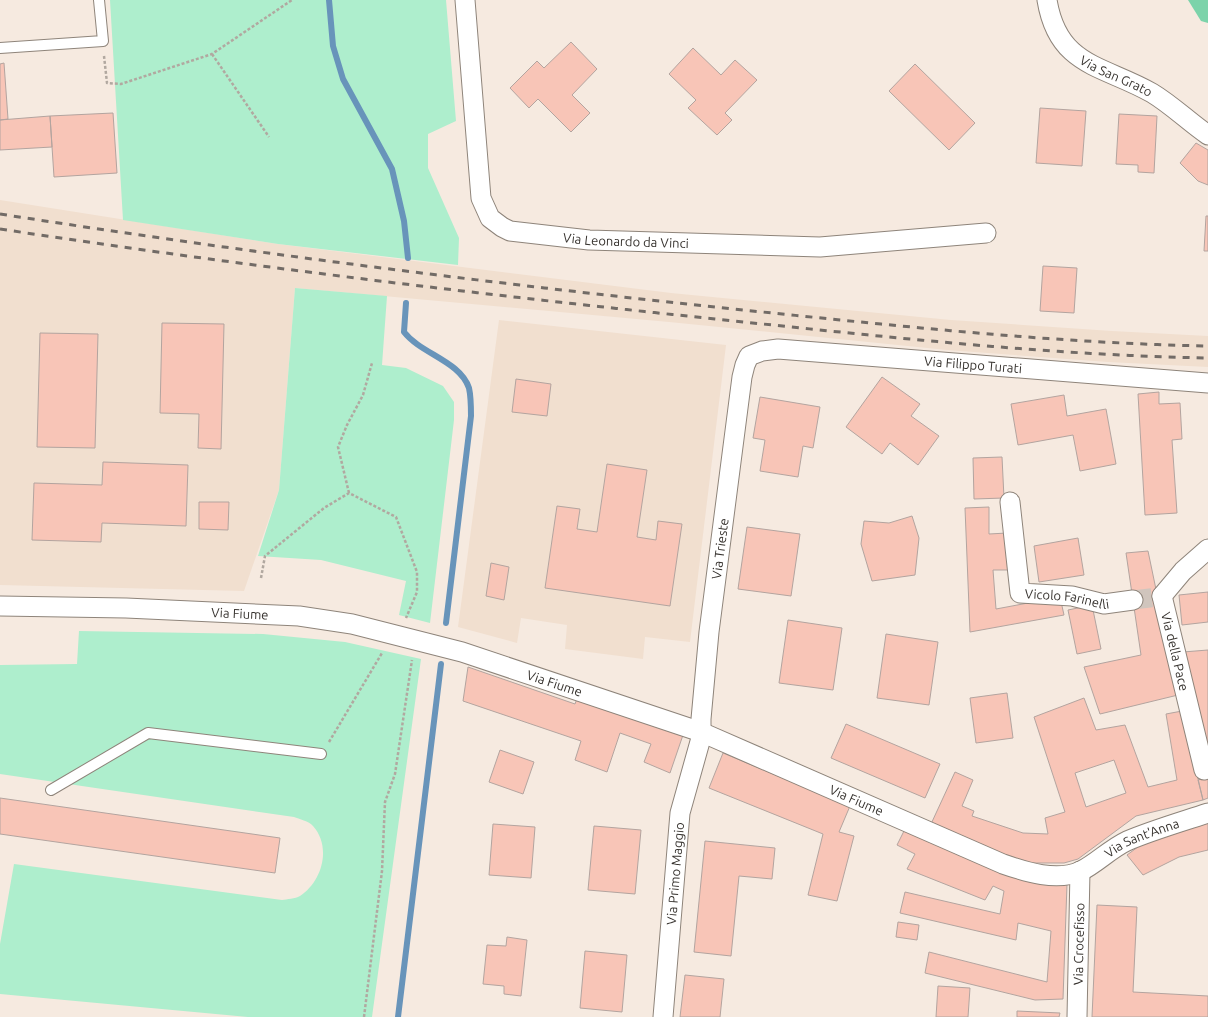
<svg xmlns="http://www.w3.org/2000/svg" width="1208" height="1017" font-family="Ubuntu,sans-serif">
	<rect width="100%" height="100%" fill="#f6eae0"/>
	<path fill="#f1dfcf" d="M0 200 278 244 671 293 951 320 1112 331 1208 336V367L1108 362 947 350 669 322 295 288 279 490 244 591 0 585Z
		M499 320 726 345 690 642 645 637 643 659 565 649 567 625 521 618 517 643 458 627Z"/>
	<path fill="#aeeecd" d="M110 0H446L456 121 428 134V168L459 238 458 265 278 244 123 220Z
		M295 288 387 296 382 365 406 368 443 386 454 402V420L430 623 399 615 406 581 321 560 258 556 279 490Z
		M79 631 263 634 345 642 421 659 372 1017H248L0 994V944L14 864 282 900C287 899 295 899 300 896 322 882 332 847 313 826 309 821 299 819 294 817L0 774V665L77 664Z"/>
	<path fill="#7cd3aa" d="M1188 0H1208V23L1201 21Z"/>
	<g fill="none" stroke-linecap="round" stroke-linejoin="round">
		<path stroke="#6894ba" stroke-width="6" d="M329 0 333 46 343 79 392 169 404 221 408 258
			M406 303 404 332C421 354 460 361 469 388 471 397 471 407 471 416L446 623
			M398 1017 441 664"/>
	</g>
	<path fill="#f8c5b7" stroke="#b3a49f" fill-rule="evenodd" d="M571 42 597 69 572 95 590 113 571 132 538 99 529 108 510 88 537 61 544 68Z
		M693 48 721 75 735 60 757 80 725 113 732 120 717 135 688 108 696 100 669 74Z
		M4 63 8 119 0 120V64Z
		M915 64 975 123 949 150 889 91Z
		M1040 108 1086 111 1082 166 1036 163Z
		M113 113 117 173 54 177 50 116Z
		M1119 114 1157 116 1154 173 1138 172V165L1116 164Z
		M50 116 52 147 0 150V120Z
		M1196 143 1208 150V185L1198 181 1180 163Z
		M1206 216H1208V251H1204Z
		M1043 266 1077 268 1074 313 1040 311Z
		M162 323 224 324 221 449 198 448 199 414 160 413Z
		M40 333 98 334 95 448 37 447Z
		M882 377 920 404 911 416 939 436 918 465 890 443 882 454 846 427Z
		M516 379 551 384 547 416 512 412Z
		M1159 392V404L1180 403 1182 439 1172 440 1177 513 1145 515 1138 394Z
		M1064 395 1067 416 1106 409 1116 464 1080 471 1073 435 1018 445 1011 404Z
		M760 397 820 407 813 448 803 446 798 477 760 471 765 440 753 438Z
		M1002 457 1004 498 974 499 973 458Z
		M103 462 188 465 186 526 102 523 101 542 32 540 34 483 102 485Z
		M607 464 647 470 637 537 656 540 658 521 682 524 670 606 545 588 557 506 580 509 577 529 597 532Z
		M199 502H229L228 530 199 529Z
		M989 507V534L1007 533 1009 570H993L996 609 1060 597 1064 615 970 632 965 508Z
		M912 516 919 538 915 575 872 581 861 544 864 521 889 523Z
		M747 527 800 534 791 596 738 589Z
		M1078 538 1084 575 1039 582 1034 546Z
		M1148 551 1178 695 1100 714 1084 667 1141 655 1126 553Z
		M491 563 509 567 504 600 486 596Z
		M1208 592V622L1182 625 1179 595Z
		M1092 605 1101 649 1077 654 1068 610Z
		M788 620 842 628 833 690 779 683Z
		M886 634 938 642 929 705 877 698Z
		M1208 650V755L1183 652Z
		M468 667 575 704 578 696 683 735 670 773 644 762 651 744 620 733 607 772 575 760 581 741 463 701Z
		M1007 693 1013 738 976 743 970 698Z
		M1084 698 1096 730 1125 725 1148 787 1177 780 1166 714 1182 711 1203 800 1136 816 1078 859 1064 863H1019L931 824 955 772 973 780 962 806 974 811 972 816 1023 833 1048 834 1045 818 1065 812 1034 717ZM1114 760 1126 793 1086 807 1075 773Z
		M846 724 940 764 925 798 831 758Z
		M500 750 534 762 523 794 489 782Z
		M723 753 850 806 839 832 854 836 837 901 808 895 823 834 709 788Z
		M1208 777V798L1203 800 1198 780Z
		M0 798 280 838 275 873 0 834Z
		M1208 822V850L1179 857 1143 875 1127 855 1150 838Z
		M493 824 535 827 531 878 489 875Z
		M594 826 641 830 635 894 588 890Z
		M904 831 1067 884 1063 999 1035 1000 925 973 929 952 1047 982 1051 931 1018 923 1016 940 900 913 905 892 1000 914 1004 891 993 886 985 900 907 869 915 854 897 845Z
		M705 841 775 848 772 879 739 876 731 956 694 952Z
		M1097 905 1137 907 1133 992 1208 996V1017H1092Z
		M898 922 919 925 917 940 896 937Z
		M507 937 527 940 521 996 504 994V986L483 984 487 945 506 946Z
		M585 951 627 955 622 1012 580 1008Z
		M685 975 724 979 720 1017H680Z
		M938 986 970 988 968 1017H936Z
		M1017 1011 1060 1013 1059 1017H1017Z"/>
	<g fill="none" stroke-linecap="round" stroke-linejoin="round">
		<path stroke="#d0c5bd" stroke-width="19" stroke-dasharray="19 10" stroke-linecap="butt" d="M1133 600 1158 597"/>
		<defs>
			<path id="lane" d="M0 48 103 41 99 0
				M51 790 148 733 321 754"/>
			<g id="street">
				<path id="s1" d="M465 0 481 198 490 218 502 227 510 231 589 240 820 247 986 233"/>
				<path id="s2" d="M1047 0C1058 67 1103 65 1152 93 1172 105 1189 122 1208 135"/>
				<path id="s3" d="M1010 502 1020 593 1072 596 1104 604 1133 600"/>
				<path id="s4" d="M1162 596 1204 770"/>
				<path d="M1162 596 1183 571 1208 549"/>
				<path id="s5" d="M0 606 126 608 299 616 352 624 462 652 701 732 1003 864C1026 872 1057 882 1081 871 1097 863 1110 849 1127 841 1153 830 1181 822 1208 813"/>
				<path id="s6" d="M663 1017 680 813 701 738V719L709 632 742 377 745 365 749 356 762 351 778 349 1208 383"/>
				<path id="s7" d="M1077 1017 1080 871"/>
			</g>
		</defs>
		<use href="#lane" stroke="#8e847a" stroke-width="12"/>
		<use href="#street" stroke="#8e847a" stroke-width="21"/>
		<path stroke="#b1a8a0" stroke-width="2.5" stroke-dasharray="3 2" stroke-linecap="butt" d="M212 54 269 137
			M104 56 107 83 121 84 212 54 292 0
			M349 493 338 447 347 425 363 395 372 363
			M261 578 265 556 324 508 349 493 396 517 417 572V592L406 618
			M329 742 382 653
			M364 1017 382 871 385 802 395 774 412 660"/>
		<use href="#lane" stroke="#fff" stroke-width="10"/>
		<use href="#street" stroke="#fff" stroke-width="19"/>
		<path stroke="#726b66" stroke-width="3" stroke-dasharray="7 7" stroke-linecap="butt" d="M0 214C244 252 488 283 733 309 891 325 1049 343 1208 346
			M0 229C237 265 476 294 715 319 879 336 1043 355 1208 358"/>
	</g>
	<g text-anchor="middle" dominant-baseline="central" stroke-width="3.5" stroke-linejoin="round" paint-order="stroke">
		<g font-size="13" fill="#37332f" stroke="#fff">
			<text stroke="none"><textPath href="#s2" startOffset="109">Via San Grato</textPath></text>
			<text stroke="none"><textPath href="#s1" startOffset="361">Via Leonardo da Vinci</textPath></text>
			<text stroke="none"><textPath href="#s6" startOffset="894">Via Filippo Turati</textPath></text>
			<text stroke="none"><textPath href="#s6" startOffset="473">Via Trieste</textPath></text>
			<text stroke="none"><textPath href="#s3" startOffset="139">Vicolo Farinelli</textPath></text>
			<text stroke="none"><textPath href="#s5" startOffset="240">Via Fiume</textPath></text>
			<text stroke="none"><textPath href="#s4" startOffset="57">Via della Pace</textPath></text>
			<text stroke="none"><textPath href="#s5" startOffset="564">Via Fiume</textPath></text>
			<text stroke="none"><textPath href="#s5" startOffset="888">Via Fiume</textPath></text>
			<text stroke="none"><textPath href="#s5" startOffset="1198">Via Sant'Anna</textPath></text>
			<text stroke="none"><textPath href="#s6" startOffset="144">Via Primo Maggio</textPath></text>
			<text stroke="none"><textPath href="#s7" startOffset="73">Via Crocefisso</textPath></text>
		</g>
	</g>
</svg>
